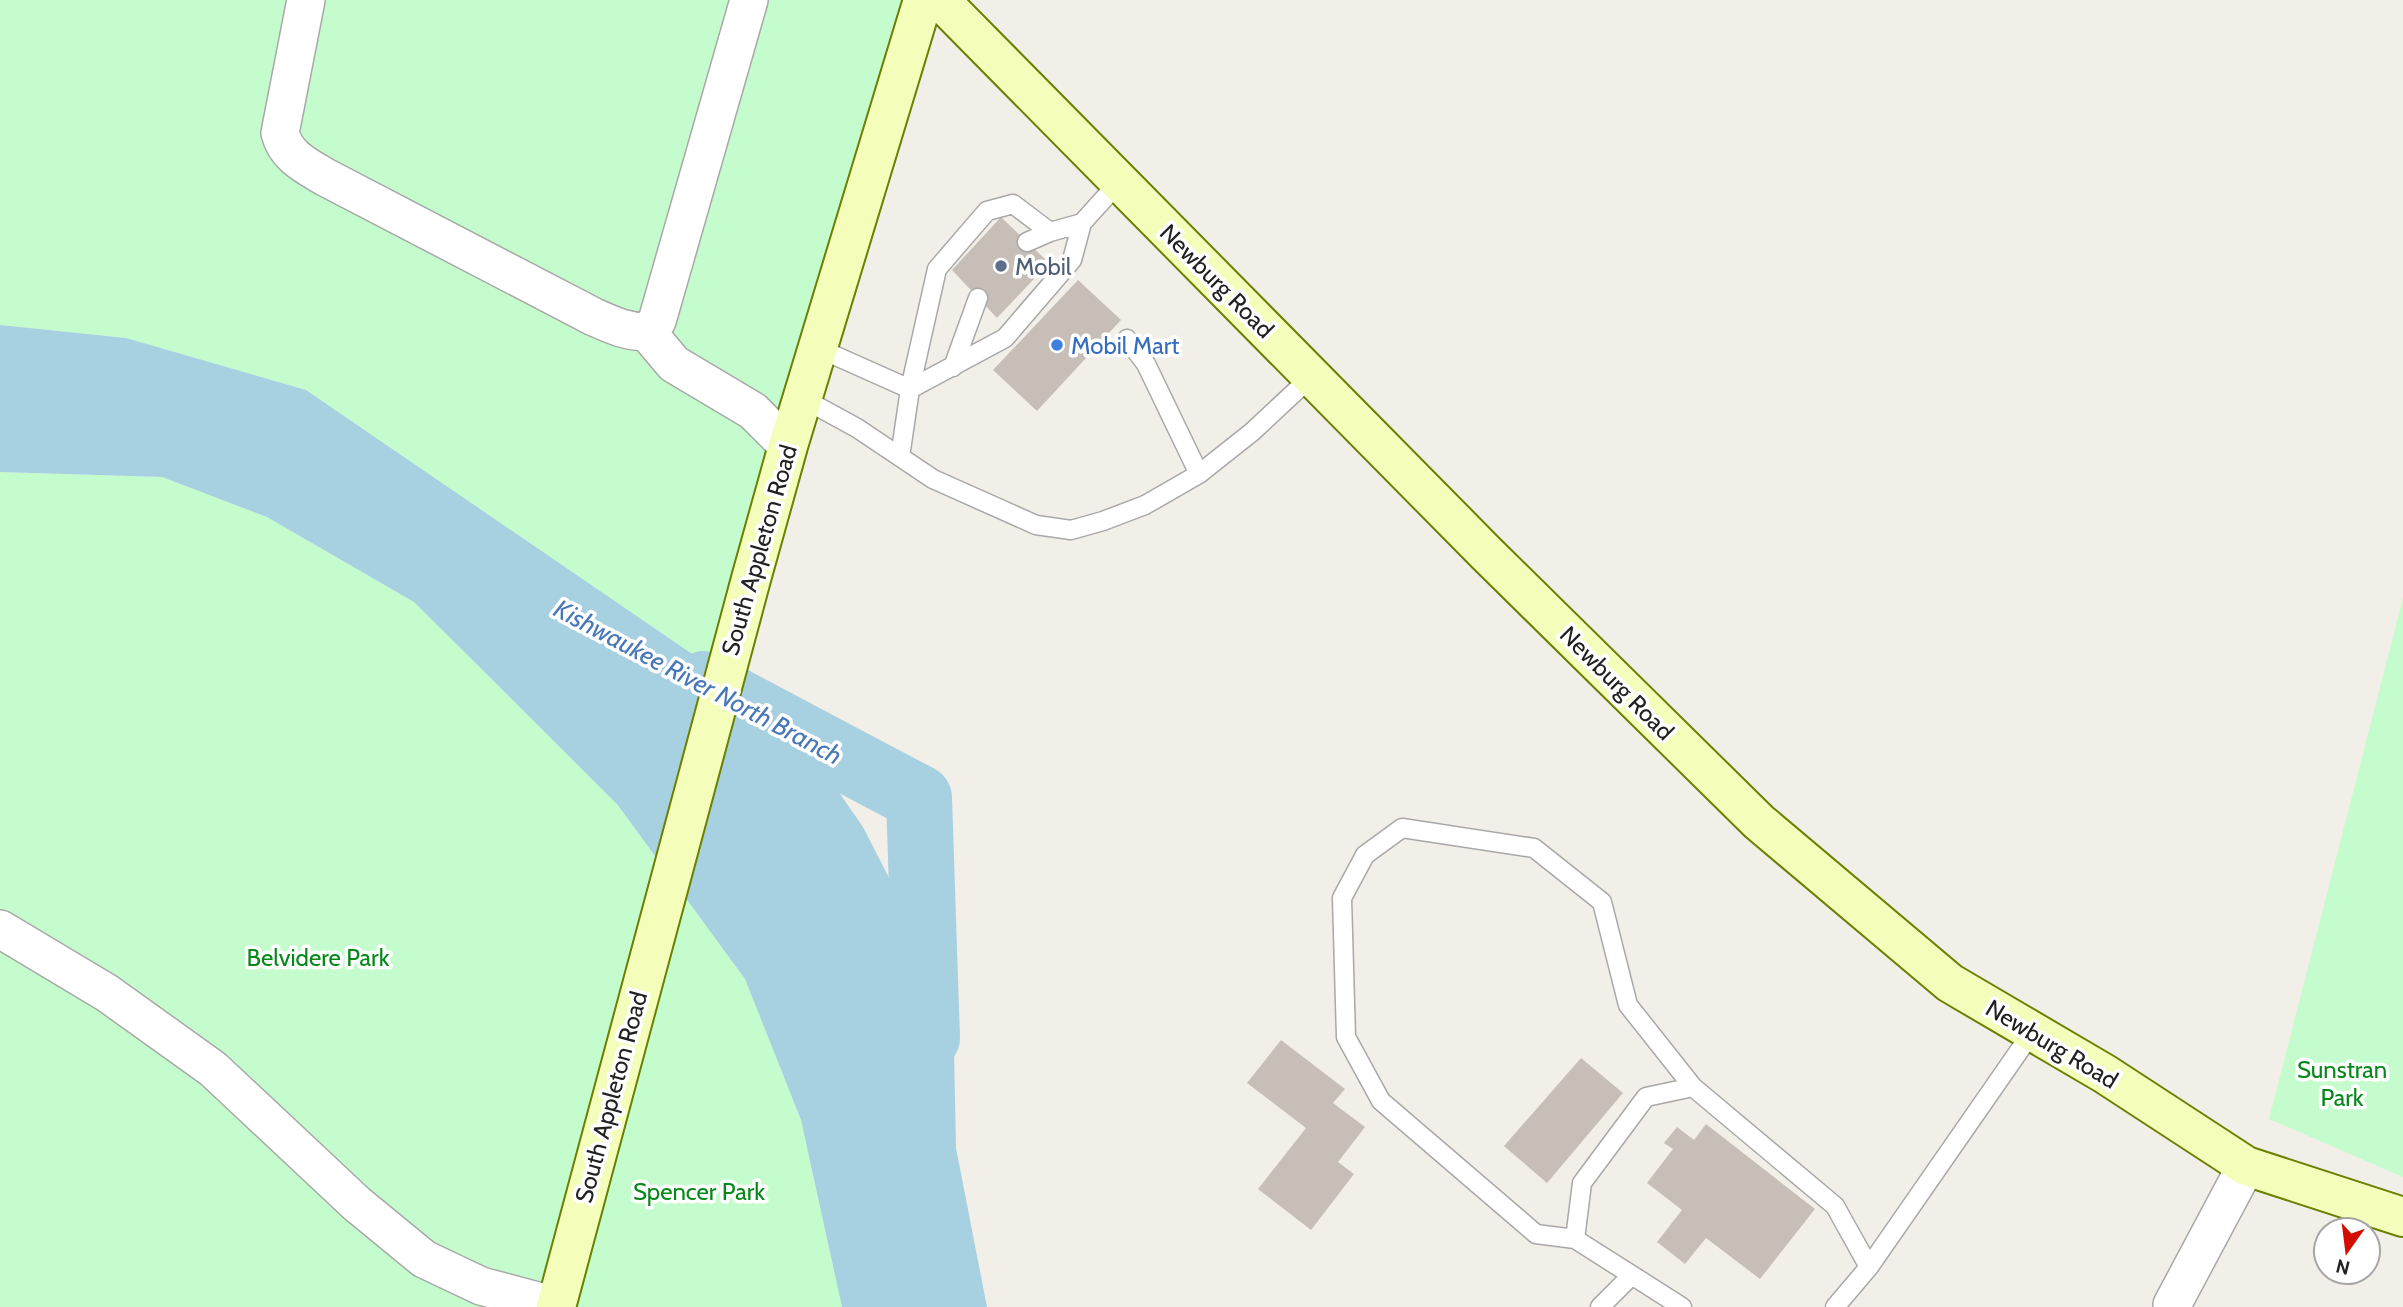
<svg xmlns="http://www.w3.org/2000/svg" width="2403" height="1307" font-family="Cabin,sans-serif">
	<rect width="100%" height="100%" fill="#f2efe8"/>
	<path fill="#c5fccd" d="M0 0H923L717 671 306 390 126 338 0 325Z
		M0 472 162 477 267 517 414 602 617 804 745 979 801 1120 842 1307H0Z
		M2403 598V1177L2269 1119Z"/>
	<path fill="#a7d0e1" d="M0 325 126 338 306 390 717 671 807 746 863 827 953 1003 956 1148 987 1307H842L801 1120 745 979 617 804 414 602 267 517 162 477 0 472Z"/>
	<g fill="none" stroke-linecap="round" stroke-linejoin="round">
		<path stroke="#a7d0e1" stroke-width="66" d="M704 684 919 798 927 1038"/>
	</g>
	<path fill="#c7beb7" d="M1001 217 1049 263 997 318 952 270Z
		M1078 280 1121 320 1037 411 993 370Z
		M1281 1040 1345 1089 1333 1103 1365 1127 1338 1162 1354 1174 1311 1230 1258 1189 1306 1128 1247 1083Z
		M1581 1058 1623 1093 1547 1183 1504 1146Z
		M1706 1124 1815 1209 1760 1279 1706 1238 1685 1264 1657 1242 1682 1210 1647 1183 1673 1149 1664 1143 1677 1127 1694 1140Z"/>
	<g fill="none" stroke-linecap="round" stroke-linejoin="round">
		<defs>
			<path id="service" d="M1027 242 1050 232 1082 223
				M1127 339 1146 364 1199 474
				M818 348 910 389 1005 338 1072 260 1082 223 1119 182
				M953 367 978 298
				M802 398 857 428 933 479 1036 525 1071 530 1103 521 1145 505 1199 474 1252 432 1312 376
				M900 457 910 389 937 269 987 211 1013 204 1050 232
				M1575 1239 1536 1234 1381 1101 1346 1037 1342 898 1365 855 1402 828 1534 848 1602 902 1628 1005 1693 1087
				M1600 1307 1632 1275
				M1682 1307 1575 1239 1582 1183 1646 1097 1693 1087 1835 1206 1869 1267
				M1835 1307 1869 1267 2033 1031"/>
			<path id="minor" d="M306 0 280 133C286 156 305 165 325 177L594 317C612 325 627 332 647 332L657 321 749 0
				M647 332 674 364 753 411 788 446
				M0 929 107 993 213 1069 357 1204 424 1259 481 1286 556 1306
				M2172 1305 2246 1166"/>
			<path id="secondary" d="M940 0 1486 553 1759 822 1950 983 2105 1074 2246 1166 2403 1217
				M556 1307 751 579 788 446 923 0"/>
		</defs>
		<use href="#service" stroke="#a8a8a8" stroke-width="21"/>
		<use href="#minor" stroke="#a8a8a8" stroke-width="40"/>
		<use href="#secondary" stroke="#6a8100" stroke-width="42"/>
		<use href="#service" stroke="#fff" stroke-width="18"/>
		<use href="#minor" stroke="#fff" stroke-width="37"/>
		<use href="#secondary" stroke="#f5fdbb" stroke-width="38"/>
	</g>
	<circle fill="#5c6f8a" stroke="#fff" stroke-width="2.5" cx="1001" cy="266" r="7"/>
	<circle fill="#3f7fe0" stroke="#fff" stroke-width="2.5" cx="1057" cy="345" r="7"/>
	<g text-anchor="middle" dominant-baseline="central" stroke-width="7" stroke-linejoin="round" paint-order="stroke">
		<g font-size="24" fill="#4e5e75" stroke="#fff" text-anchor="start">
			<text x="1015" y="266">Mobil</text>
		</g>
		<g font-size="24" fill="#212121" stroke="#fff">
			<text transform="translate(1217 281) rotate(45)">Newburg Road</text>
			<text transform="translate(759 550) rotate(-74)">South Appleton Road</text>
			<text transform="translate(1617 683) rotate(45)">Newburg Road</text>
			<text transform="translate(2052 1044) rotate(31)">Newburg Road</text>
			<text transform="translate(611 1097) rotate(-75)">South Appleton Road</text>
		</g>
		<g font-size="24" fill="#366cbe" stroke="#fff" text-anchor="start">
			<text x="1071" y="345">Mobil Mart</text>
		</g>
		<g font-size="24" fill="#07881a" stroke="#fff">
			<text x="318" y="957">Belvidere Park</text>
			<text x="2342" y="1069">Sunstran<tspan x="2342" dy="28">Park</tspan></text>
			<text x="699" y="1191">Spencer Park</text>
		</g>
		<g font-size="26" font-style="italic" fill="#4878b7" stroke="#fff">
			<text transform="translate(698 682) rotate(28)">Kishwaukee River North Branch</text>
		</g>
	</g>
	<g transform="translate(2347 1251) rotate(194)"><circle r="33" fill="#ffffff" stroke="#a6a6a6" stroke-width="2"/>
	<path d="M0-5L12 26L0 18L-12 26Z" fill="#d30e00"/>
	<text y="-10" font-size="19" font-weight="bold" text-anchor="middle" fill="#212121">N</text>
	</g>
</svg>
